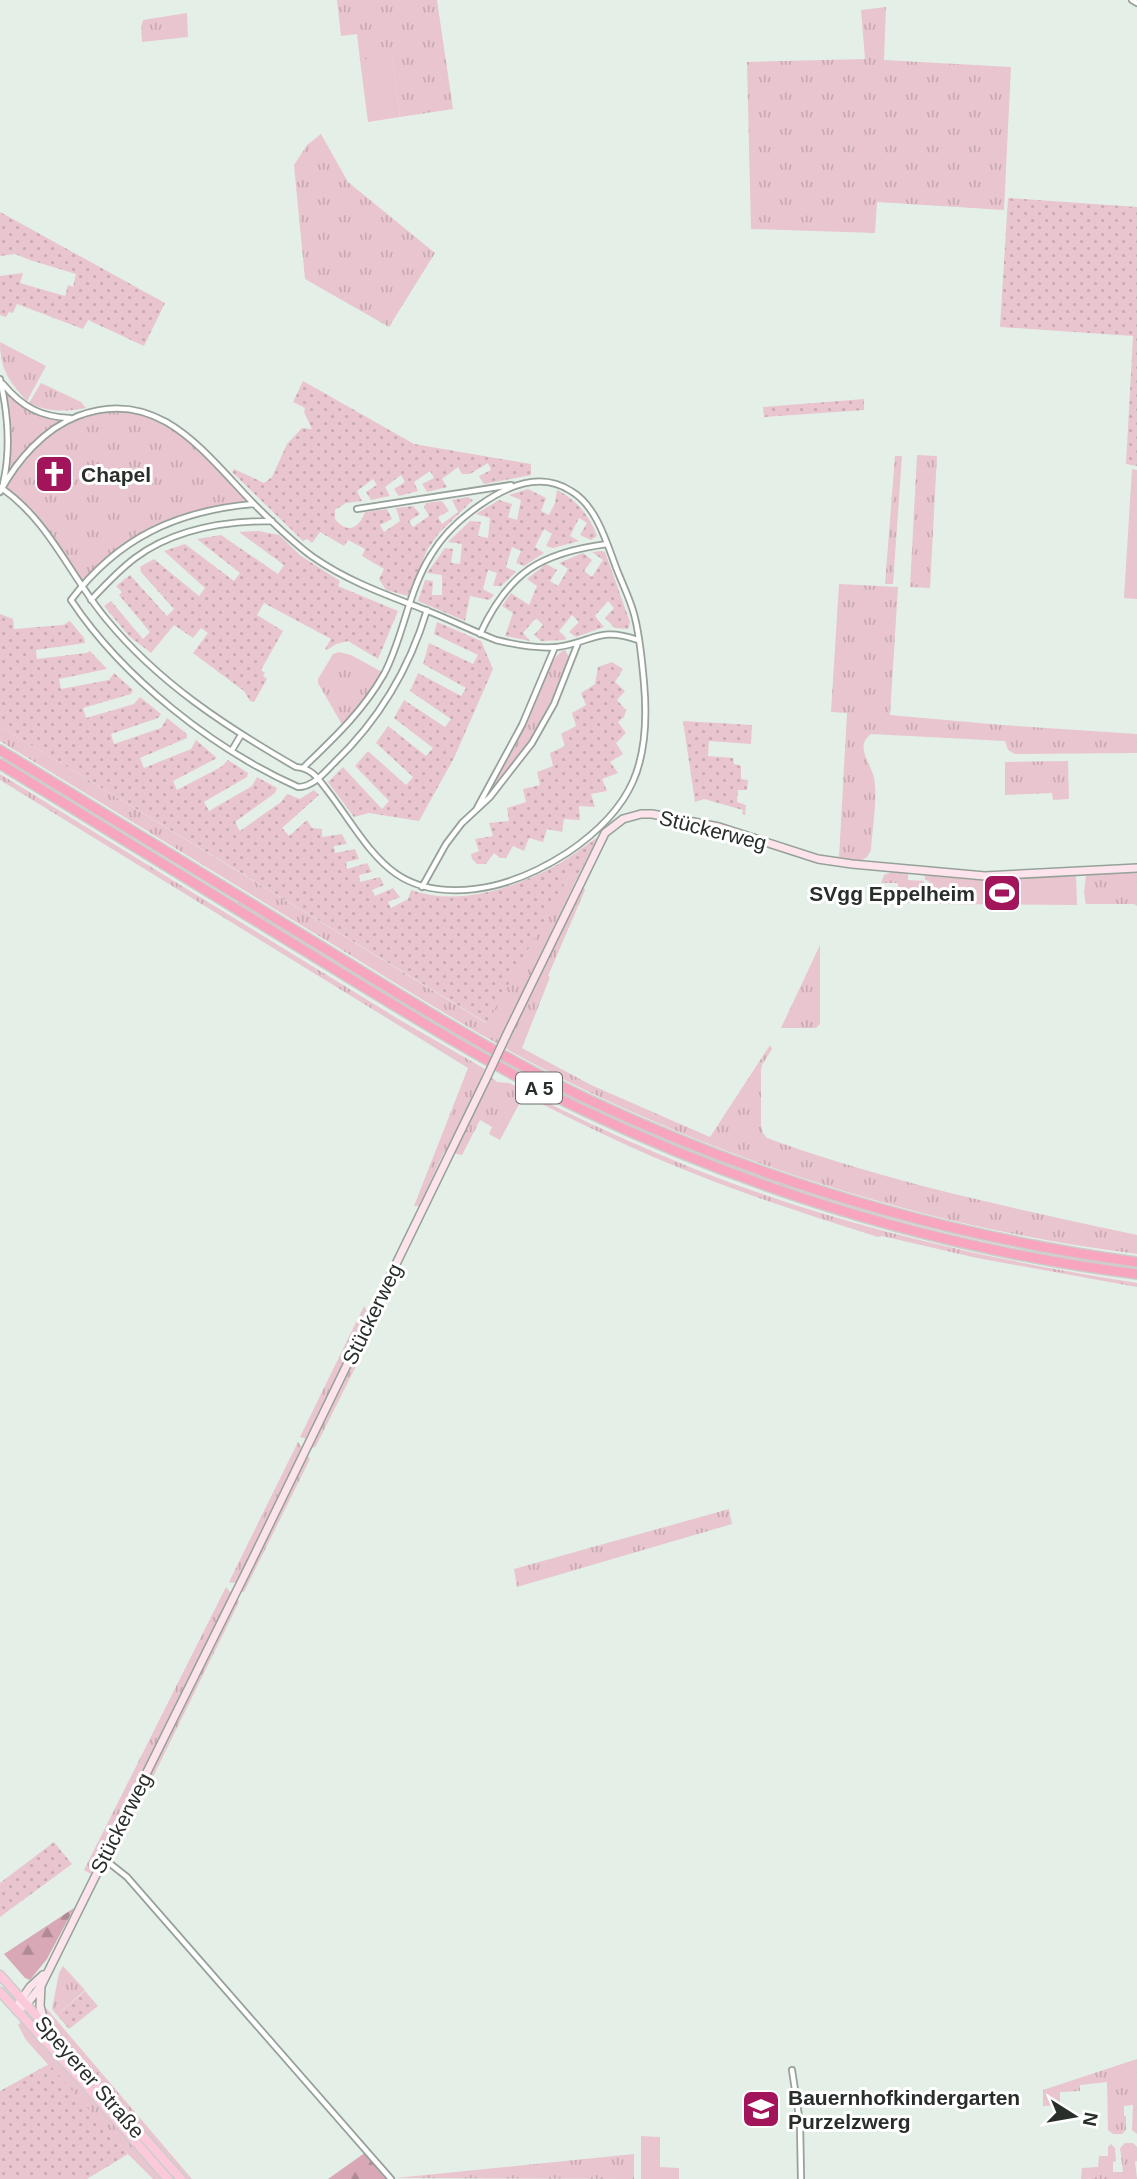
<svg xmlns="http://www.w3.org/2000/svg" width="1137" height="2179" font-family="Helvetica,sans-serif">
	<defs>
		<pattern id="grass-tufts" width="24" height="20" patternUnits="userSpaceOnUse" patternTransform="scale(1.75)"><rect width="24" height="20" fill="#e9c5cf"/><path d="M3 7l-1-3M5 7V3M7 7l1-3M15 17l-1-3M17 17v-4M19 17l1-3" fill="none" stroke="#c8aab2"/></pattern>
		<pattern id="forest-firs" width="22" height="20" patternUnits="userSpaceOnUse" patternTransform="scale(1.75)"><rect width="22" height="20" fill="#d8a8b6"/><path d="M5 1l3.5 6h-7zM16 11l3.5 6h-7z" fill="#af8994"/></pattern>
		<pattern id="park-dots" width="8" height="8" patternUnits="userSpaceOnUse" patternTransform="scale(1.75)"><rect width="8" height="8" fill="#e9c5cf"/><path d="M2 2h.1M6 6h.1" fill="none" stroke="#c8aab2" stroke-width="1.8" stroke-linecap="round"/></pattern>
	</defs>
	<rect width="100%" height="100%" fill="#e4f0e7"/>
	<path fill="url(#grass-tufts)" d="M337 0H437L453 109 400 117 392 55 360 60 357 34 341 36Z
		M886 7 884 60 1011 67 1004 210 877 202 875 233 751 229 747 62 865 59 861 10Z
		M187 13 188 37 142 42 141 27 143 20Z
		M321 134 348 182 435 253 389 327 305 279 294 165 307 145Z
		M0 342 46 366 27 401C9 382 0 369 0 342Z
		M1 381 34 412 71 418 99 410H136L182 432 254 504C214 507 152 523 121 549 107 560 94 574 81 586L35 516 2 488 8 443Z
		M41 383 81 402 86 408C66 412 47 412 29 403Z
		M917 455 937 456 930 588 910 587Z
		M895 456H902L893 584H885Z
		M839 584 898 587 890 715 1002 725 1137 734V753L1015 754 1008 750 1005 741 871 734C854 747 871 762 874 778 878 797 872 830 871 850L867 857 859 862 839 858 847 713 831 712Z
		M565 650 569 657C553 702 532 742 501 779 496 785 489 794 483 799 501 772 518 743 531 713 540 692 544 666 562 651Z
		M339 652 351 655 384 673 344 728 318 683V679L333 654Z
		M0 726 486 1023 569 876 580 872 501 1037 509 1041 538 975H541L583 885 585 890 548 976 550 977 522 1048 591 1085 710 1137 770 1045 772 1049 762 1065 761 1070V1125L763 1133 767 1138C887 1182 1012 1208 1137 1235V1254C947 1230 760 1174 587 1091 496 1047 410 992 324 939 216 873 108 807 0 741Z
		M1068 761 1069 799 1053 800 1052 793 1005 795V762Z
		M0 774 400 1020 485 1069 479 1082 480 1083 447 1152H444L419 1206H414L468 1068 0 780Z
		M891 872 908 874V880L924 881V899L921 903H898V883H881L884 875Z
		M1137 872V906L1134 904H1086L1084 893 1086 875Z
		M239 902C348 969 457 1040 572 1097 750 1185 941 1239 1137 1267V1269C946 1241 760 1190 586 1106 465 1047 352 974 238 904Z
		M820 945V1024L816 1028H781Z
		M491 1077 497 1082 509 1083C525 1090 541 1099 556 1107 601 1129 646 1149 692 1168 835 1225 985 1259 1137 1283V1287L977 1258 882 1236 878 1237C818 1218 758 1199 700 1176 640 1153 581 1124 524 1095L500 1140 489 1134 492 1127 480 1120 462 1155 453 1153Z
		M364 1306 368 1313 307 1439 300 1437Z
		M378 1315 380 1318 316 1446 313 1448 310 1447 374 1317Z
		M298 1442 302 1448 236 1582 232 1583 229 1582Z
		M307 1455 310 1459 244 1592H241L239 1591Z
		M729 1509 732 1524 517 1587 514 1569Z
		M226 1587 231 1593 91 1874 84 1870Z
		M237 1597 239 1602 116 1852V1840Z
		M63 1966 85 1990 57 2015 52 2009 59 1973Z
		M42 2007 47 2009 192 2179H184L93 2076 47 2020Z
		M22 2021 92 2098 161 2179H153L128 2154 26 2040 18 2025Z
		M1137 2059V2134L1132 2130 1133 2105 1124 2106V2116H1126V2130L1122 2134H1113L1108 2130 1107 2082 1080 2085V2091L1060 2092V2105L1043 2106V2090Z
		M1125 2143H1133L1137 2147V2161L1135 2162 1137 2179H1081L1082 2168 1098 2167 1099 2156H1108V2147L1111 2144 1115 2148 1116 2161 1113 2162V2172H1123L1120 2148Z
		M634 2154V2179L395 2178Z"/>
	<path fill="url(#forest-firs)" d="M74 1908 47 1959 30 1980 25 1978 4 1954Z
		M366 2152 390 2179H328Z"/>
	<path fill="url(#park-dots)" d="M1008 198 1137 207V466L1126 464 1133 336 1000 327Z
		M0 212 165 303 144 346 88 320 83 329 17 304 13 313 9 312 6 317 0 315V276L23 273 20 283 65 296 68 285 73 287 76 274 30 260 15 254 0 256Z
		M303 381 414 444 531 464V475L484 484 479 476 491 470 488 463 470 474H462L458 467 442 479 447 487 427 492 422 484 434 478 430 471 414 482 418 491 399 496 394 489 405 482 401 475 385 487 390 496 371 500 366 492 377 485 373 479 357 491 362 501 346 503 335 510V519C347 534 359 529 365 512L387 509 392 519 380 525 384 532 400 521 396 508 413 506 420 514 409 521 413 527 429 516 424 507 426 503 442 501 449 511 438 517 442 524 458 512 452 500 468 497 473 500 439 533 427 550 408 596 386 590 379 579 384 569 362 556 365 549 348 540 344 546 320 532 312 543 307 539 303 541 232 472 234 469 264 483 272 477 287 444 302 428 312 429 304 412 305 408 293 402Z
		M864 399V410L764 417 763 407Z
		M528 489 546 498 541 511 549 515 555 503 557 490C577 500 589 515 597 536L591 540 580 535 587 523 579 518 570 536 579 541 553 548 546 546 552 534 544 529 535 547 544 553 524 566 516 563 521 551 512 547 506 567 516 572 501 586H493L497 573 488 570 483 589 494 595 489 600 470 596 465 621 418 601 425 580 433 581 432 595H442V575L427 573 445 548 453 549 451 563 460 564 462 544 448 542 470 521 481 522 478 536 488 538 490 518 476 514 499 500 512 504 508 517 517 520 521 500 509 495Z
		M258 531 279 535 301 556 340 581 338 586 398 611 378 659 348 641 336 644 327 650 325 649 331 639 264 603 257 615 283 631 261 670 265 673 263 676 267 679 254 702 250 701 244 691 193 653 208 633 201 628 193 638 174 625 151 653 129 636 104 606 111 601 143 639 150 632 119 595 122 592 116 586 130 575 167 616 174 609 141 572 140 567 154 559 199 596 205 588 164 551 185 544 234 581 240 573 197 539 221 535 278 574 284 565 239 532Z
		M602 551 605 552 630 622 628 629 615 628 605 618 614 608 608 601 595 616 604 627 576 637 569 632 579 622 572 615 559 631 566 638 565 640 541 641 534 635 543 625 536 618 523 633 530 641 505 636 513 613 502 606 511 593 529 605 537 586 527 579 546 564 557 570 550 581 558 586 568 569 559 563 583 553 592 560 584 571 592 577 603 560 592 552Z
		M0 614 13 619 14 629 63 625 70 621 84 638 85 643 36 650 37 659 86 653 90 651 107 669 59 679 61 689 109 680 114 673 133 690 131 694 83 708 86 718 134 704 140 697 161 714 158 718 111 734 114 744 161 728 167 718 187 734V738L140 758 144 768 191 749 196 740 217 758 173 781 177 790 221 767 228 760 248 773 247 777 204 802 209 811 252 786 257 777 277 788 275 793 235 822 240 831 281 802 287 794 300 799 314 790 319 795 282 828 289 836 307 820 312 828 322 829V837L342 834 347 844 334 846 335 853 355 849 359 859 346 862 347 869 367 863 372 872 359 875 360 882 380 877 384 885 372 890 375 896 393 888 400 897 388 902 391 908 408 899 411 890C459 907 514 888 557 865 571 857 584 846 598 837L580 872 569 876 487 1023 0 726Z
		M437 622 481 641 493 669 454 758 419 821 369 813 354 817 328 782 343 767 382 809 389 801 355 766 368 751 406 785 413 777 376 743 388 726 426 756 433 748 394 718 404 700 445 727 451 719 410 691 418 673 461 696 466 688 423 664 429 643 473 664 478 655 434 634Z
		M612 662 623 669 615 682 625 691 617 700 626 710 624 717 618 722 626 733 616 743 623 754 610 762 618 773 602 779 607 791 591 794 595 807 579 806 580 820 564 819 562 832 547 829 543 842 529 838 524 851 513 846 506 858H500L494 853 486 864H477L472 859 471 854 479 851 475 839 493 836 489 823 509 821 507 808 526 802 523 789 540 785 537 772 553 766 550 753 565 746 561 734 576 726 572 713 586 705 581 693 595 684 598 667Z
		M683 721 752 725 751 744 709 741 708 756 733 758 734 764 741 766V779L748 780 747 790H738L737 802 746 805 745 815 742 814 743 810 704 799 695 802Z
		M54 1842 72 1864 0 1917V1883Z
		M85 1991 98 2006 69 2029 57 2015Z
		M49 2064 128 2154 87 2179H0V2091Z"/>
	<path fill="#e9c5cf" d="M392 54 400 117 368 122 360 60Z
		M861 205V217C840 219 820 214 800 216L803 210 828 206Z
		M1132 469 1137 470V599L1124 598Z
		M925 875 974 880 1076 876 1077 905 927 904 926 901 929 881 925 880Z
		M641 2136 660 2137V2167L679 2168V2179H641Z"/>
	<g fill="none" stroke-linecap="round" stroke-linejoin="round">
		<defs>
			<path id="street" d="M1132 0 1137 3
				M0 379C8 413 11 450 3 484
				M3 384C22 407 41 417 70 418
				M0 487C49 520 70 576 107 620 159 683 225 726 296 767 311 768 317 777 327 790 372 849 389 899 475 889 508 885 539 871 567 853 634 808 651 762 644 683 642 661 640 636 634 614 630 599 623 585 617 570 607 544 597 506 571 491 540 471 507 486 480 505 461 518 443 535 431 555 408 591 404 636 384 674 363 711 334 738 304 767
				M0 492C17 460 44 429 78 416 159 385 205 454 254 504 272 522 292 542 313 557 349 582 387 595 428 611 451 620 473 631 496 640 516 645 536 649 557 647 594 642 598 626 638 640
				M253 504C176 511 118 538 71 600 123 678 213 749 298 787 313 787 324 773 334 763 379 720 409 670 427 610
				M357 509 511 485
				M91 600C105 585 119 570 135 558 174 529 225 521 272 521
				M480 634C509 572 540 553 607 544
				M232 750 241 735
				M477 808 522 725 555 647
				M422 887 446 844 462 823 490 797 532 743 554 704 578 643
				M103 1858 127 1877 391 2179
				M792 2070 800 2123 801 2179"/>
			<path id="secondary" d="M506 1036 605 833 623 819 641 814H652L719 827 818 859 852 864 985 876 1137 868
				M41 1986 40 2006 45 2025
				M19 2003 30 1987 43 1975
				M16 2010 26 2005 41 1986 256 1552 485 1081"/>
			<path id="primary" d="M0 1975 181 2179
				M0 1992 83 2082 168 2179"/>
			<path id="highway" d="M0 750C108 816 216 882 324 948 410 1001 496 1055 587 1099 761 1181 946 1236 1137 1262
				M0 764C108 830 216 896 323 962 410 1015 496 1069 587 1112 761 1194 947 1250 1137 1274"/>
		</defs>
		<use href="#street" stroke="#96a299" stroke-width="8"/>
		<use href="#secondary" stroke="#96a299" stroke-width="10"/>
		<use href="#primary" stroke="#cccdcc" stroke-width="11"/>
		<use href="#highway" stroke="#cccdcc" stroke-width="12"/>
		<use href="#street" stroke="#fff" stroke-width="4.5"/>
		<use href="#secondary" stroke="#fde4ec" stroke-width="7"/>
		<use href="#primary" stroke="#fbc9d9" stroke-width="8"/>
		<use href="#highway" stroke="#f8a5c0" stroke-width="9"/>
		<defs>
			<path id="secondary-bridge" d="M485 1081 506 1036"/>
		</defs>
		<use href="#secondary-bridge" stroke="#96a299" stroke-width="10" stroke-linecap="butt"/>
		<use href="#secondary-bridge" stroke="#fde4ec" stroke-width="7"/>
	</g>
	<defs>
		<symbol id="church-square" viewBox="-11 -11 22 22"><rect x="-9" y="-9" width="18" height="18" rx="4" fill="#a3155a" stroke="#fff"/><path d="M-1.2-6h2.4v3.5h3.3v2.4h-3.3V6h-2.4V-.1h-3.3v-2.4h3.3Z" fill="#fff"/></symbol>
		<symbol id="stadium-square" viewBox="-11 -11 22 22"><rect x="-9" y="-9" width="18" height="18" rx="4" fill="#a3155a" stroke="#fff"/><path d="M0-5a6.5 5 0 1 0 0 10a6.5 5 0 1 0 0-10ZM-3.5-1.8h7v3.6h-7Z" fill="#fff"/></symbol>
		<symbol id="school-square" viewBox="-11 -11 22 22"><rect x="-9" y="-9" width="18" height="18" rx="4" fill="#a3155a" stroke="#fff"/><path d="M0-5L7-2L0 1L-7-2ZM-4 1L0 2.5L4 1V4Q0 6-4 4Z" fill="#fff"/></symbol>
	</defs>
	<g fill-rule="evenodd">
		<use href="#church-square" x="32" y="452" width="44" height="44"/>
		<use href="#stadium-square" x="980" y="871" width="44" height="44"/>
		<use href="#school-square" x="739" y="2087" width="44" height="44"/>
	</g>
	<g text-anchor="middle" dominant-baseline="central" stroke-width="6" stroke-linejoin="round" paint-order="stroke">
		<rect fill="#fff" stroke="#696d6b" stroke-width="2" x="516" y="1072.5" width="46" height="31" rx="5"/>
		<g font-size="19" font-weight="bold" fill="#292e2b">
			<text x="539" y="1088">A 5</text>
		</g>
		<g font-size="21" font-weight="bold" fill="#292e2b" stroke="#fff" text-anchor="start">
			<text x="81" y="474">Chapel</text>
			<text x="975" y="893" text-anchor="end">SVgg Eppelheim</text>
			<text x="788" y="2097">Bauernhofkindergarten<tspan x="788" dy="24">Purzelzwerg</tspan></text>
		</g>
		<g font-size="21" fill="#292e2b" stroke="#fff">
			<text transform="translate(713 830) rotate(14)">Stückerweg</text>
			<text transform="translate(372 1314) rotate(-64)">Stückerweg</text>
			<text transform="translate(121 1823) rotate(-63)">Stückerweg</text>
			<text transform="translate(90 2077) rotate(49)">Speyerer Straße</text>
		</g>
	</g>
	<g transform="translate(1074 2116) rotate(101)" stroke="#ffffff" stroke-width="5" paint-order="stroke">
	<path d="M0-5L12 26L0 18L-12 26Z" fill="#292e2b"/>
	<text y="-10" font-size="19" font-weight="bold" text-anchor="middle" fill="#292e2b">N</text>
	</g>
</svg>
